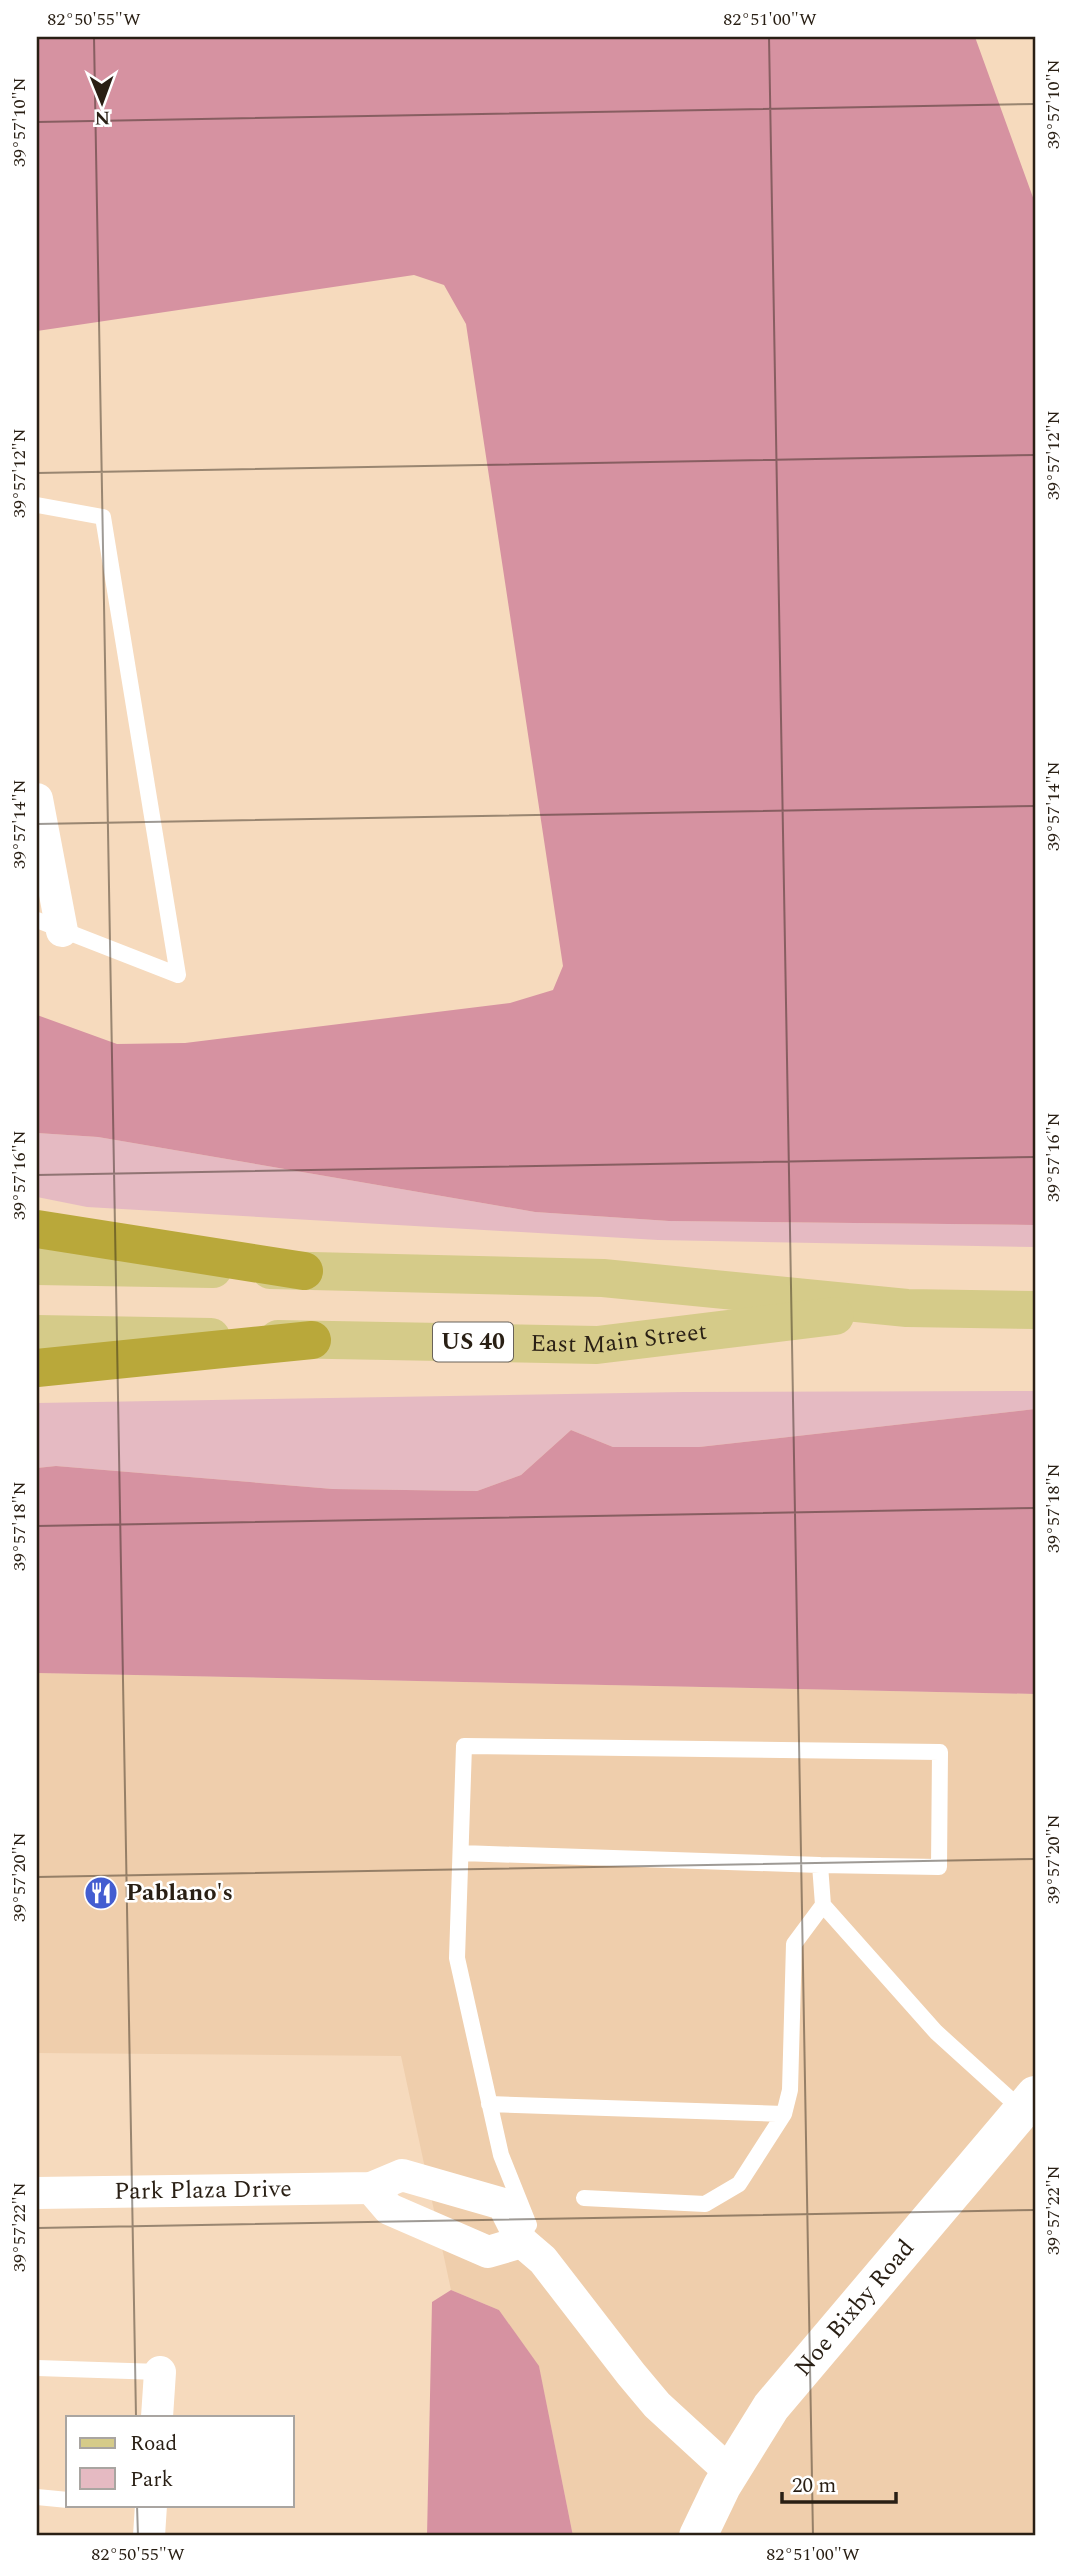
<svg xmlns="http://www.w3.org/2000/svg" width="1072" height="2573" font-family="Spectral,serif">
	<rect width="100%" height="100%" fill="#f6dabd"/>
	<path fill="#efceac" d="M37 1673 1035 1694V2536H573L539 2367 499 2310 451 2290 401 2056 37 2053Z"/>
	<path fill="#e5bac2" d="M37 1133 98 1137 535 1212 669 1221 1035 1225V1247L658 1240 87 1207 37 1197Z
		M1035 1391V1409L699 1447H613L571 1430 521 1475 477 1491 333 1489 56 1466 37 1468V1403L684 1392Z"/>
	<path fill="#d692a1" d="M37 37H975L1035 203V1225L669 1221 535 1212 98 1137 37 1133V1015L117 1044 185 1043 510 1003 553 990 563 966 466 324 444 285 414 275 37 331Z
		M1035 1409V1694L37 1673V1468L56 1466 333 1489 477 1491 521 1475 571 1430 613 1447H699Z
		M451 2290 499 2310 539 2366 573 2536H427L432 2302Z"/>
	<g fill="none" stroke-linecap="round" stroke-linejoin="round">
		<path stroke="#fff" stroke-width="16" d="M37 505 103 517 178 975 37 920
			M461 1853 820 1865
			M489 2104 784 2114 790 2090 794 1944 823 1905 936 2032 1022 2110
			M584 2198 705 2204 739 2184 784 2114
			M529 2225 501 2155 457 1958 464 1746 940 1752 939 1867 820 1865 823 1905
			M37 2368 160 2372
			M37 2497 68 2500"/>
		<g stroke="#fff" stroke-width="32">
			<path d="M37 799 62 931"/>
			<path d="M371 2188 389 2209 488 2252 522 2242"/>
			<path id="s1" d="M37 2193 371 2188 402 2175 503 2204 522 2242 543 2260 631 2374 657 2405 730 2472"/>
			<path d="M157 2417 160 2372"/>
			<path d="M149 2536 151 2505"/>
		</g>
		<path stroke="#fff" stroke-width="38" id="s2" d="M698 2536 722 2486 771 2407 1035 2095"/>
		<g stroke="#d5cb89" stroke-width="38">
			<path d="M37 1266 213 1269"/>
			<path d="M270 1270 603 1278 907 1308 1035 1310"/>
			<path d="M37 1334 211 1337"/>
			<path id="s3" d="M278 1339 597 1345 835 1316"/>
		</g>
		<path stroke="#b9a83a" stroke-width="38" d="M37 1229 304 1271
			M37 1368 312 1340"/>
	</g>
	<path fill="none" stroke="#291f14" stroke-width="2" stroke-opacity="0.45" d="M94 37 136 2417M769 37 813 2536M37 122 1035 104M37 473 1035 455M37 824 1035 806M37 1175 1035 1157M37 1526 1035 1508M37 1877 1035 1859M37 2228 1035 2210M137 2505 138 2536"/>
	<defs>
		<symbol id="restaurant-disc" viewBox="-11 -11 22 22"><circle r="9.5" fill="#435dd1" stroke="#fff"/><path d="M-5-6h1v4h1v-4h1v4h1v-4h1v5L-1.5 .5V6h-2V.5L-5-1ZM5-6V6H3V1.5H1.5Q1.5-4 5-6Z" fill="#fff"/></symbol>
	</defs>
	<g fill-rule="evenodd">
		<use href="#restaurant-disc" x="82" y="1874" width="38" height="38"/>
	</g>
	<g text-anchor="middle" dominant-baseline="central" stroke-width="5" stroke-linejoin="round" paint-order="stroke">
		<rect fill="#fff" stroke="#69625a" stroke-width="2" x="433" y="1322.5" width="80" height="39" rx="5"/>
		<g font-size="23" font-weight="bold" fill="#291f14">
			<text x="473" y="1342">US 40</text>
		</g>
		<g font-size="24" fill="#291f14" stroke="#fff">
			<text stroke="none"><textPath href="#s3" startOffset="341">East Main Street</textPath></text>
			<text stroke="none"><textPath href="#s1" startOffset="166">Park Plaza Drive</textPath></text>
			<text stroke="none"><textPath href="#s2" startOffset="278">Noe Bixby Road</textPath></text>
		</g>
		<g font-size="24" font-weight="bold" fill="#291f14" stroke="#fff" text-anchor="start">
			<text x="126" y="1893">Pablano's</text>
		</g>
	</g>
	<rect width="1072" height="2573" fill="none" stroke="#ffffff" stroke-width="77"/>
	<rect x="66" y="2416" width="228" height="91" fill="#ffffff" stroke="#a9a5a1" stroke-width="2"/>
	<rect x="80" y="2438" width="35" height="10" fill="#d5cb89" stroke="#a9a5a1" stroke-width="2"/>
	<text x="130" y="2450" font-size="21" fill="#291f14">Road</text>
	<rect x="80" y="2468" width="35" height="21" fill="#e5bac2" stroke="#a9a5a1" stroke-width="2"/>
	<text x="130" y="2486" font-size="21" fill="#291f14">Park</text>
	<g transform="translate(102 102) rotate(179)" stroke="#ffffff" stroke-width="5" paint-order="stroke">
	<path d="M0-5L12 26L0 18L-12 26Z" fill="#291f14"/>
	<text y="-10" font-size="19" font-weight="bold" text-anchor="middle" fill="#291f14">N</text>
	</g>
	<path d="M782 2492v10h114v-10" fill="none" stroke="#291f14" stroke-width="3.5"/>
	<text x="792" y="2492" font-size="21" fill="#291f14" stroke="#ffffff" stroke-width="5" paint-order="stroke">20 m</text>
	<rect x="38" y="38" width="996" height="2496" fill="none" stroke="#291f14" stroke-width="2.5"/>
	<g font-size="18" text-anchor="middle" fill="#291f14">
		<text x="94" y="25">82°50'55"W</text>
		<text x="770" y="25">82°51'00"W</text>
		<text transform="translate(1053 104) rotate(-90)" y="6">39°57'10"N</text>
		<text transform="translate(19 122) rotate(-90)" y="6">39°57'10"N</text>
		<text transform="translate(1053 455) rotate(-90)" y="6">39°57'12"N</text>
		<text transform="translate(19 473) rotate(-90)" y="6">39°57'12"N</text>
		<text transform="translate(1053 806) rotate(-90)" y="6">39°57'14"N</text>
		<text transform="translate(19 824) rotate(-90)" y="6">39°57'14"N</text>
		<text transform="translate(1053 1157) rotate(-90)" y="6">39°57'16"N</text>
		<text transform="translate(19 1175) rotate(-90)" y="6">39°57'16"N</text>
		<text transform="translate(1053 1508) rotate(-90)" y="6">39°57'18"N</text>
		<text transform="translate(19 1526) rotate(-90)" y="6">39°57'18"N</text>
		<text transform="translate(1053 1859) rotate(-90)" y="6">39°57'20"N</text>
		<text transform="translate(19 1877) rotate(-90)" y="6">39°57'20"N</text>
		<text transform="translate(1053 2210) rotate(-90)" y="6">39°57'22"N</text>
		<text transform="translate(19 2227) rotate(-90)" y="6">39°57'22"N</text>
		<text x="138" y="2560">82°50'55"W</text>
		<text x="813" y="2560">82°51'00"W</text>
	</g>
</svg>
